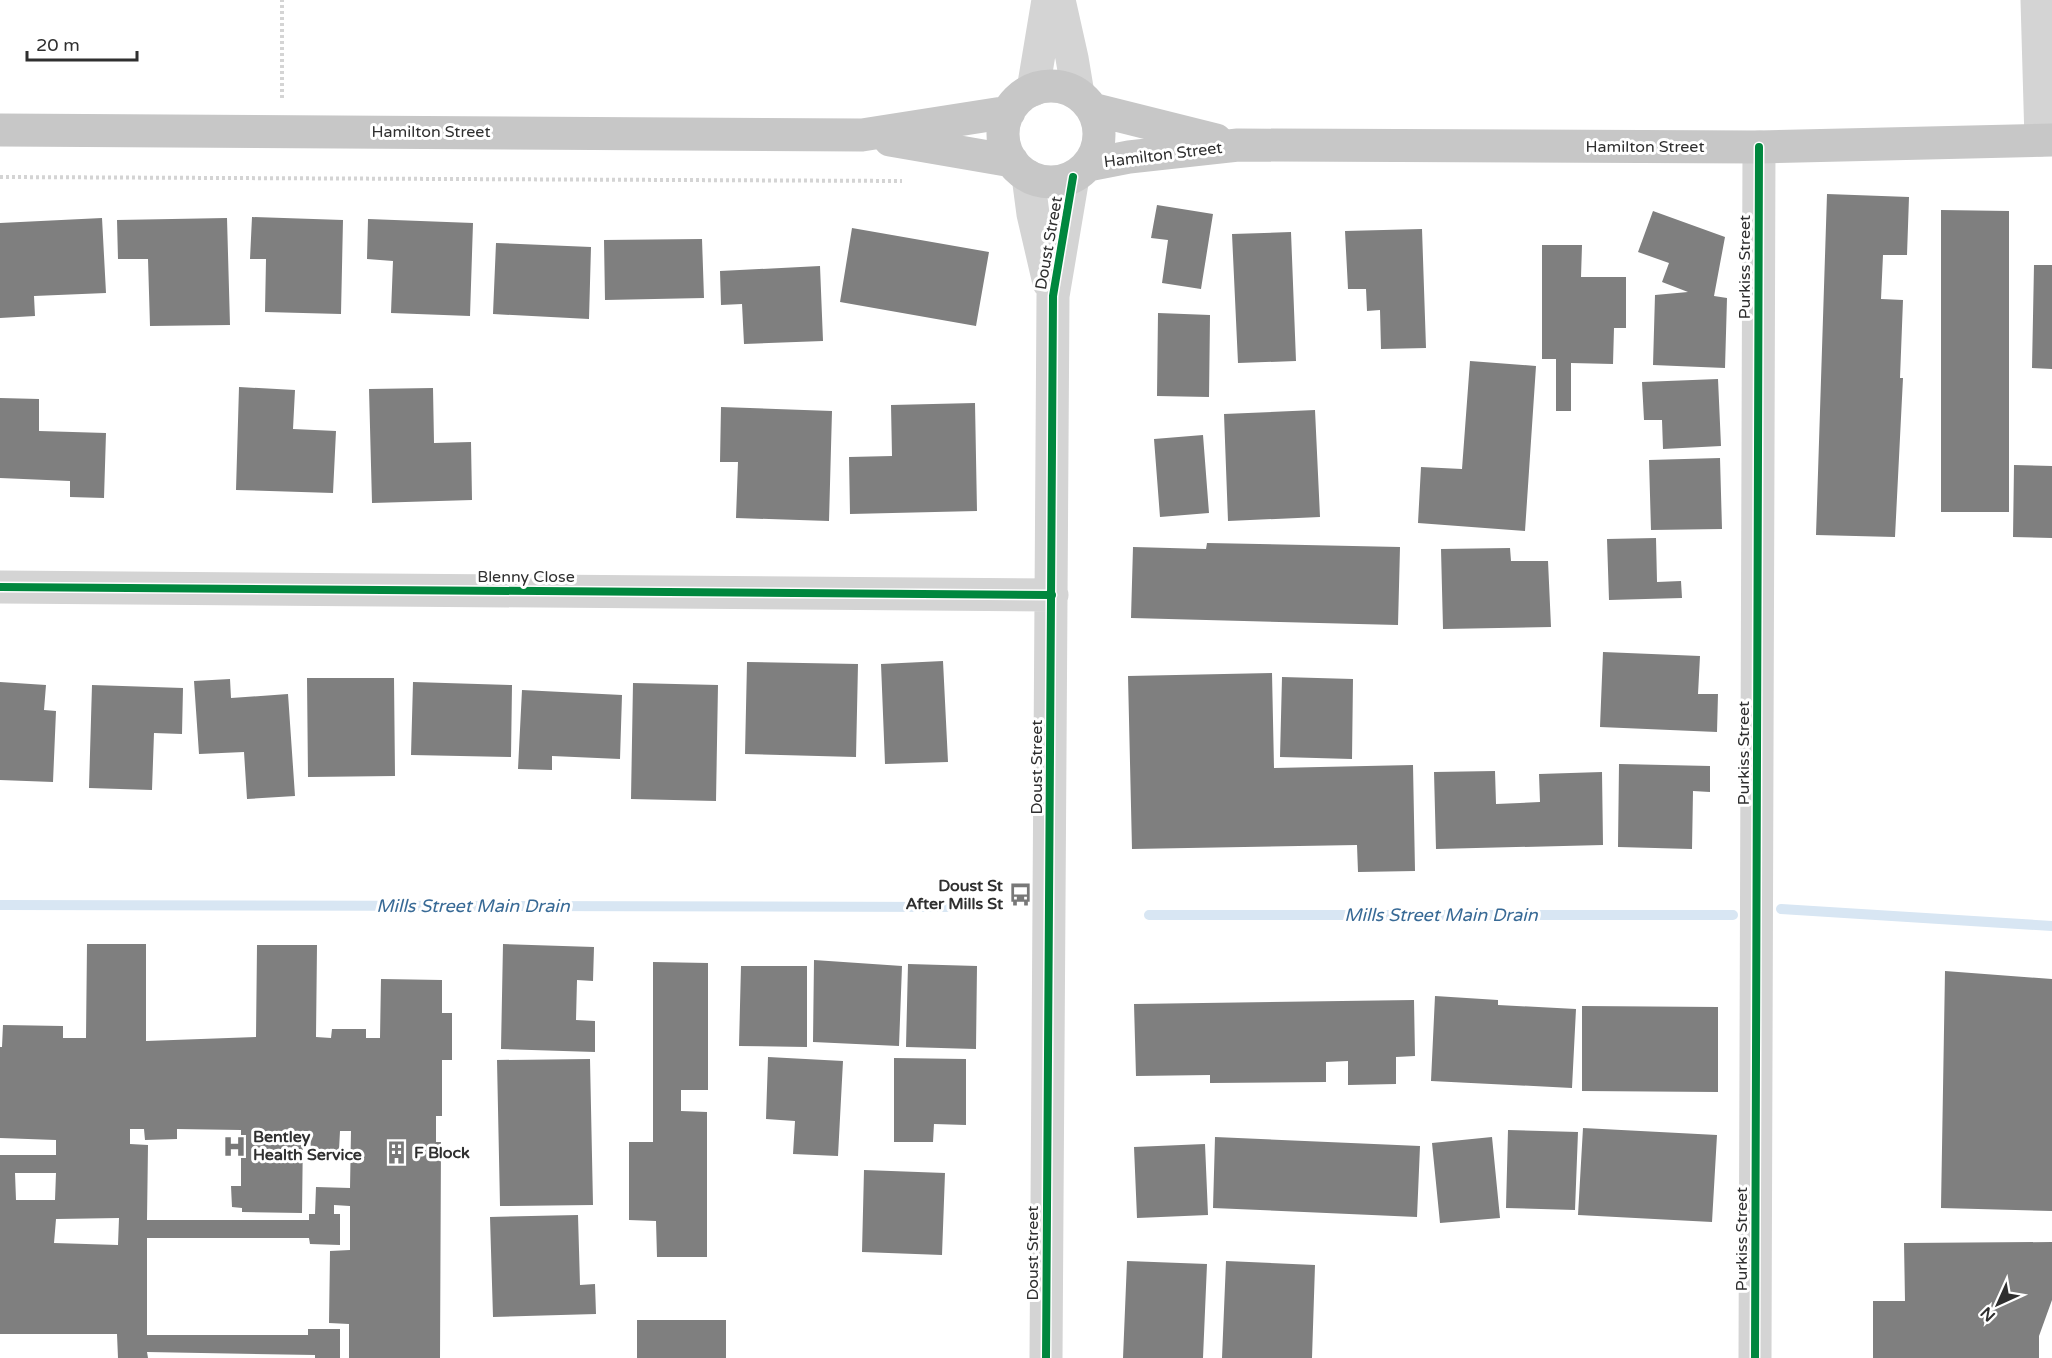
<svg xmlns="http://www.w3.org/2000/svg" width="2052" height="1358" font-family="'Varela Round',sans-serif">
	<rect width="100%" height="100%" fill="#fff"/>
	<g fill="none" stroke-linecap="round" stroke-linejoin="round">
		<path stroke="#d8e6f3" stroke-width="10" d="M0 905 947 907
			M1781 909 2052 926
			M1149 915H1733"/>
	</g>
	<path fill="#7f7f7f" fill-rule="evenodd" d="M1827 194 1909 197 1907 255H1883L1881 299 1903 300 1900 378H1903L1895 537 1816 535Z
		M1157 205 1213 214 1201 289 1162 283 1168 240 1151 238Z
		M1941 210 2009 211V512H1941Z
		M1653 211 1725 237 1714 296 1727 298 1725 368 1653 365 1655 295 1688 292 1662 282 1669 263 1638 252Z
		M252 217 343 220 341 314 265 312 266 259H250Z
		M102 218 106 293 34 296 35 316 0 318V223Z
		M227 218 230 325 150 326 148 259H118L117 220Z
		M368 219 473 223 470 316 391 313 393 261 367 259Z
		M852 228 989 252 976 326 840 302Z
		M1422 229 1426 348 1381 349 1380 310 1367 311 1366 289H1348L1345 231Z
		M1291 232 1296 361 1238 363 1232 234Z
		M702 239 704 298 605 300 604 240Z
		M496 243 591 247 589 319 493 314Z
		M1542 245H1582L1581 277H1626V328H1614L1613 364 1571 363V411H1556V359H1542Z
		M2034 265H2052V369L2032 368Z
		M820 266 823 341 744 344 742 304 721 305 720 271Z
		M1158 313 1210 315 1209 397 1157 396Z
		M1470 361 1536 366 1525 531 1418 523 1421 467 1462 469Z
		M1718 379 1721 446 1663 449 1662 420H1644L1642 382Z
		M239 387 295 390 293 429 336 431 333 493 236 490Z
		M433 388 434 443 471 442 472 500 372 503 369 389Z
		M0 398 39 399V431L106 433 104 498 70 497V481L0 478Z
		M975 403 977 511 850 514 849 457 892 456 891 405Z
		M721 407 832 411 829 521 736 518 738 462H720Z
		M1315 410 1320 517 1228 521 1224 414Z
		M1203 435 1209 513 1160 517 1154 439Z
		M1720 458 1722 529 1651 530 1649 460Z
		M2014 465 2052 466V538L2013 537Z
		M1656 538 1657 582 1681 581 1682 598 1609 600 1607 539Z
		M1207 543 1400 547 1398 625 1131 618 1133 547 1206 549Z
		M1510 548 1511 561H1548L1551 627 1443 629 1441 549Z
		M1603 652 1700 656 1698 694H1718L1717 732 1600 727Z
		M943 661 948 762 885 764 881 664Z
		M747 662 858 664 856 757 745 754Z
		M1272 673 1274 768 1413 765 1415 871 1358 872 1357 845 1132 849 1128 676Z
		M1282 677 1353 679 1352 759 1280 757Z
		M307 678H394L395 776 308 777Z
		M230 679 231 698 288 694 295 796 247 799 244 752 199 754 194 681Z
		M0 682 46 685 44 710 56 711 53 782 0 780Z
		M413 682 512 685 511 757 411 755Z
		M633 683 718 685 716 801 631 799Z
		M92 685 183 688 182 734 154 733 152 790 89 788Z
		M522 690 622 695 620 759 552 756V770L518 769Z
		M1619 764 1710 766V792L1693 791 1692 849 1618 847Z
		M1495 771 1496 804 1540 802 1539 774 1602 772 1603 845 1436 849 1434 772Z
		M87 944H146V1041L256 1037 257 945H317L316 1037 331 1038 332 1029H366V1038H380L381 979 442 980V1013H452V1060H442V1116H436V1142H441L440 1358H349V1324L329 1323 330 1251 350 1250V1206L334 1205V1214H340V1245L310 1244 309 1238H147V1335H308V1329H340V1358H315V1355L147 1352 148 1358H118L117 1334H0V1155H56V1140L0 1138V1047H2L3 1025 63 1026V1038H86ZM130 1129H144L145 1140 177 1139V1129L241 1130V1186H231L232 1207 242 1208V1212L302 1213 303 1131H310L311 1151 339 1150 340 1131H351L350 1188 316 1187 315 1214H309V1220H147L148 1145 130 1144ZM15 1173H56L55 1200H16ZM119 1218 118 1245 54 1243 56 1219Z
		M503 944 594 947 593 981 577 980 576 1020 595 1021V1052L501 1049Z
		M814 960 902 966 899 1046 813 1042Z
		M653 962 708 963V1090H681V1111L707 1112V1257H657L656 1221 629 1220V1142H653Z
		M908 964 977 966 976 1049 906 1047Z
		M741 966H807V1047L739 1046Z
		M1945 971 2052 979V1211L1941 1208Z
		M1435 996 1498 1000V1005L1576 1009 1572 1088 1431 1081Z
		M1414 1000 1415 1056 1396 1057V1084L1348 1085V1061L1326 1062V1082L1210 1083V1075L1136 1076 1134 1004Z
		M1582 1006 1718 1007V1092L1582 1091Z
		M768 1057 843 1061 838 1156 793 1154 795 1121 766 1119Z
		M894 1058 966 1059V1125L934 1124 933 1142H894Z
		M590 1059 593 1205 500 1206 497 1060Z
		M1583 1128 1717 1135 1712 1222 1578 1215Z
		M1508 1130 1578 1132 1575 1210 1506 1208Z
		M1215 1137 1420 1146 1417 1217 1213 1208Z
		M1492 1137 1500 1218 1440 1223 1432 1143Z
		M1205 1144 1208 1215 1137 1218 1134 1147Z
		M864 1170 945 1173 942 1255 862 1252Z
		M578 1215 580 1285 595 1284 596 1314 493 1317 490 1217Z
		M2052 1242V1300L2039 1336V1358H1873V1301H1905L1904 1243Z
		M1127 1261 1207 1264 1203 1358H1123Z
		M1226 1261 1315 1265 1312 1358H1222Z
		M637 1320H726V1358H637Z"/>
	<g fill="none" stroke-linecap="round" stroke-linejoin="round">
		<path stroke="#d4d4d4" stroke-width="4" stroke-dasharray="3 3" stroke-linecap="butt" d="M282 98V0
			M0 177 902 181"/>
		<path stroke="#d4d4d4" stroke-width="33" d="M1059 0 1072 58 1078 94
			M2037 0 2041 140
			M1033 90 1048 0
			M1028 176 1033 214 1049 283
			M0 587 1052 595
			M1046 1358 1053 296 1073 177
			M1755 1358 1759 147"/>
		<path stroke="#c7c7c7" stroke-width="33" d="M1003 134a48 48 0 1 1 96 0a48 48 0 1 1-96 0Z
			M1092 109 1216 140
			M0 130 862 135 1009 112
			M890 140 1012 161
			M1088 165 1129 157 1238 145 1759 147 2052 140"/>
		<defs>
			<path id="cycleway" d="M0 587 1052 595
				M1046 1358 1053 296 1073 177
				M1755 1358 1759 147"/>
		</defs>
		<use href="#cycleway" stroke="#fff" stroke-width="11"/>
		<use href="#cycleway" stroke="#00873e" stroke-width="8"/>
	</g>
	<defs>
		<symbol id="bus-bare" viewBox="-9 -9 18 18"><path d="M-5-6H5V4H4V6H2V4H-2V6H-4V4H-5ZM-3.5-4V0h7V-4ZM-3.5 1.2v1.5H-2V1.2ZM2 1.2v1.5H3.5V1.2Z" fill="#787878" stroke="#fff" stroke-width="2.5" paint-order="stroke"/></symbol>
		<symbol id="hospital-bare" viewBox="-9 -9 18 18"><path d="M-5-5h3v3.5h4V-5h3V5h-3V1.5h-4V5h-3Z" fill="#787878" stroke="#fff" stroke-width="2.5" paint-order="stroke"/></symbol>
		<symbol id="building-bare" viewBox="-9 -9 18 18"><path d="M-4-6H4V6H1V3H-1V6H-4ZM-2.5-4.3h1.7v1.8h-1.7ZM.8-4.3h1.7v1.8H.8ZM-2.5-1h1.7V.8h-1.7ZM.8-1h1.7V.8H.8Z" fill="#787878" stroke="#fff" stroke-width="2.5" paint-order="stroke"/></symbol>
	</defs>
	<g fill-rule="evenodd">
		<use href="#bus-bare" x="1004" y="878" width="33" height="33"/>
		<use href="#hospital-bare" x="218" y="1130" width="33" height="33"/>
		<use href="#building-bare" x="380" y="1136" width="33" height="33"/>
	</g>
	<g text-anchor="middle" dominant-baseline="central" stroke-width="6" stroke-linejoin="round" paint-order="stroke">
		<g font-size="16" fill="#2f2f2f" stroke="#fff">
			<text x="431" y="132">Hamilton Street</text>
			<text x="1645" y="147">Hamilton Street</text>
			<text transform="translate(1163 155) rotate(-7)">Hamilton Street</text>
			<text transform="translate(1049 243) rotate(-80)">Doust Street</text>
			<text transform="translate(1745 267) rotate(-90)">Purkiss Street</text>
			<text x="526" y="577">Blenny Close</text>
			<text transform="translate(1744 753) rotate(-90)">Purkiss Street</text>
			<text transform="translate(1037 767) rotate(-90)">Doust Street</text>
			<text transform="translate(1742 1239) rotate(-90)">Purkiss Street</text>
			<text transform="translate(1033 1253) rotate(-90)">Doust Street</text>
		</g>
		<g font-size="16" font-weight="bold" fill="#2f2f2f" stroke="#fff" text-anchor="start">
			<text x="1003" y="886" text-anchor="end">Doust St<tspan x="1003" dy="18">After Mills St</tspan></text>
			<text x="253" y="1137">Bentley<tspan x="253" dy="18">Health Service</tspan></text>
			<text x="414" y="1153">F Block</text>
		</g>
		<g font-size="18" font-style="italic" fill="#386a96" stroke="#fff">
			<text x="473" y="906">Mills Street Main Drain</text>
			<text x="1441" y="915">Mills Street Main Drain</text>
		</g>
	</g>
	<g transform="translate(1998 1304) rotate(225)" stroke="#ffffff" stroke-width="4.5" paint-order="stroke">
	<path d="M0-4.5L10 22L0 15L-10 22Z" fill="#2f2f2f"/>
	<text y="-9" font-size="16" font-weight="bold" text-anchor="middle" fill="#2f2f2f">N</text>
	</g>
	<path d="M27 51v9h110v-9" fill="none" stroke="#2f2f2f" stroke-width="3"/>
	<text x="36" y="51" font-size="18" fill="#2f2f2f" stroke="#ffffff" stroke-width="4.5" paint-order="stroke">20 m</text>
</svg>
